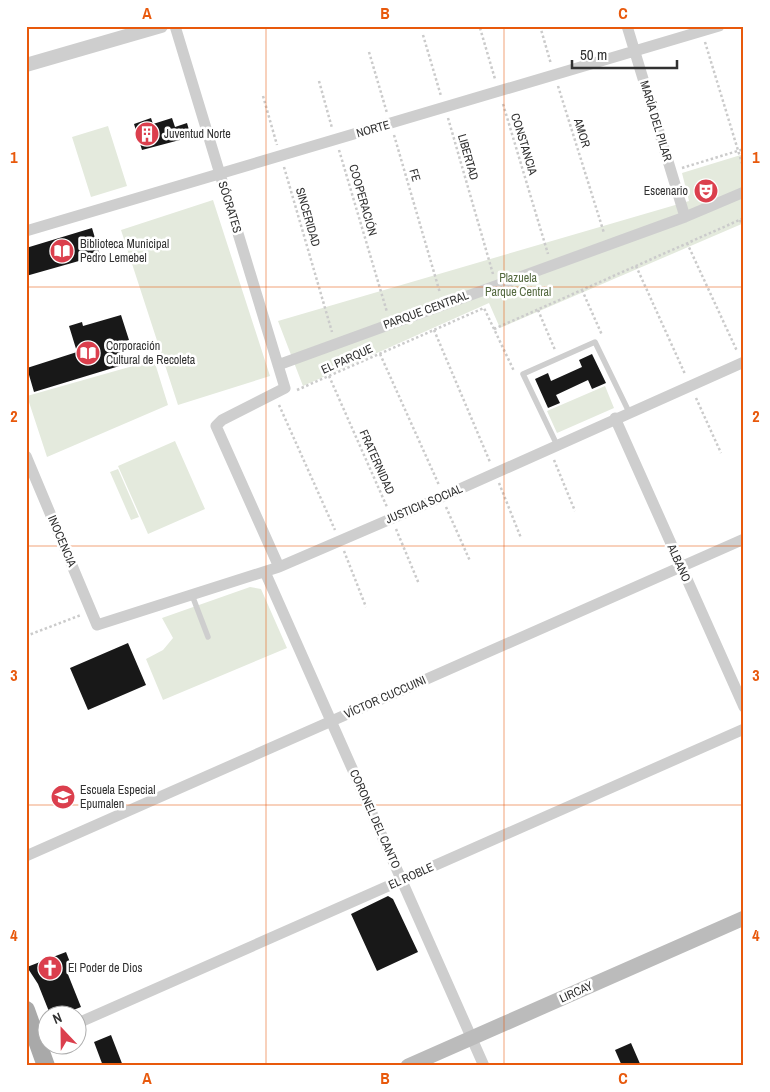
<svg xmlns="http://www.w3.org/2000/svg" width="770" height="1092" font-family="'Archivo Narrow',sans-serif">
	<rect width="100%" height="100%" fill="#fff"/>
	<path fill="#e4eadd" d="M108 126 127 186 91 197 72 137Z
		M744 154V223L500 328 489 303 303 386 278 321 689 201 682 173Z
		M213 200 270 376 178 405 121 230Z
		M154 360 168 405 47 457 27 396Z
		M605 386 614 408 557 433 547 411Z
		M175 441 205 509 148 534 118 466Z
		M118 469 139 517 131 520 110 472Z
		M250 587 261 589 287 648 163 700 146 659 163 650 173 638 162 618Z"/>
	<path fill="#181818" d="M151 118 153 124 172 118 175 127 187 123 191 137 142 150 134 124Z
		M92 228 100 255 26 276V248Z
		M121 315 129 340 120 342 126 364 34 392 27 368 77 352 69 326 82 322 83 326Z
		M592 354 606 383 592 389 588 380 556 395 560 403 548 408 535 379 548 373 551 381 582 367 579 360Z
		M128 643 146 685 88 710 70 668Z
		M388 896 393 899 418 952 377 971 351 914Z
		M66 952 73 970 67 972 81 1007 63 1014H50L38 984 27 967Z
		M111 1035 123 1066H103L94 1042Z
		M631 1043 641 1066H622L615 1050Z"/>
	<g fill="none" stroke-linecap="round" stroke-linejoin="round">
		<path stroke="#cbcbcb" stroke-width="2.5" stroke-dasharray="2.5 2.5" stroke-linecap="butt" d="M540 26 551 64
			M480 28 495 79
			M423 35 441 96
			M705 42 744 170
			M369 52 387 113
			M319 81 332 128
			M558 86 604 233
			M263 96 277 145
			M503 104 548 254
			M448 118 493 274
			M394 135 440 293
			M339 150 387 312
			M284 167 332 332
			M682 168 744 149
			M740 220 744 229
			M687 243 737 351
			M636 266 685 374
			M582 290 602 335
			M538 310 555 350
			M494 329 744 218
			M434 330 490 462
			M380 354 439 485
			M329 376 387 507
			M297 390 484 308 514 371
			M696 398 721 453
			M279 405 335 530
			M554 460 575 511
			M499 483 521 538
			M446 507 470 561
			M396 529 419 584
			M344 551 366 607
			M26 636 81 615"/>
		<path stroke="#cecece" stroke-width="5.5" d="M557 445 523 374 595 342 629 412
			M192 595 208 637"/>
		<path stroke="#cecece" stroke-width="11" d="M175 26 285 388 222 420 216 426 279 567
			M627 26 685 217
			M26 231 719 26
			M278 365 685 217 744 192
			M615 418 744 707
			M26 456 97 625 279 567 444 496 744 362
			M265 572 484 1066
			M26 856 744 539
			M78 1023 744 729"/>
		<path stroke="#cecece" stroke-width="14" d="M26 65 161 26"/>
		<path stroke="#bbb" stroke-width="15" d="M408 1066 744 918"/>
		<path stroke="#a9a9a9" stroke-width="18" d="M26 1010 46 1066"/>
	</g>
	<path fill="none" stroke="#e8590c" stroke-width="1" stroke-opacity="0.55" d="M266 26V1066M504 26V1066M26 287H744M26 546H744M26 805H744"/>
	<defs>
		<symbol id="building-disc" viewBox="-11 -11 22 22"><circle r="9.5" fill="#db3f4d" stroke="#fff"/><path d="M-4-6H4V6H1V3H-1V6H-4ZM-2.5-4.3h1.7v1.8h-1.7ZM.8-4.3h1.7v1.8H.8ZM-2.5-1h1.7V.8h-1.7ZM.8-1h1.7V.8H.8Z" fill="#fff"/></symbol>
		<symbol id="theatre-disc" viewBox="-11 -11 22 22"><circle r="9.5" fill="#db3f4d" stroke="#fff"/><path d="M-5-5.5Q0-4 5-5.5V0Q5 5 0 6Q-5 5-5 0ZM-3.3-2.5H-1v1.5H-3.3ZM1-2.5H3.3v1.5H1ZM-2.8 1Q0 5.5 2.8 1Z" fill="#fff"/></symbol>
		<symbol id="library-disc" viewBox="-11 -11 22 22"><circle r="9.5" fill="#db3f4d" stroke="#fff"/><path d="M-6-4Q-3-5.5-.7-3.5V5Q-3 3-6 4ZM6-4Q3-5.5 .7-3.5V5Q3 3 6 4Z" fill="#fff"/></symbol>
		<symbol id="school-disc" viewBox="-11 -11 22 22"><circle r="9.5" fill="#db3f4d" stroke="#fff"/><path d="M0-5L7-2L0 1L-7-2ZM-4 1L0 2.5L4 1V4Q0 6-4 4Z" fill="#fff"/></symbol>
		<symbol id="church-disc" viewBox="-11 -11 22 22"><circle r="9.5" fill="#db3f4d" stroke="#fff"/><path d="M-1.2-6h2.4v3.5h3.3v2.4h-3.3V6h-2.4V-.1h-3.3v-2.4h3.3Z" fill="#fff"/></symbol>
	</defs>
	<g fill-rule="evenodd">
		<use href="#building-disc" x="133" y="120" width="28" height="28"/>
		<use href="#theatre-disc" x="692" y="177" width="28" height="28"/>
		<use href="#library-disc" x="48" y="237" width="28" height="28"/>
		<use href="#library-disc" x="74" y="339" width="28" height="28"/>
		<use href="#school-disc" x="49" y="783" width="28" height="28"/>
		<use href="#church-disc" x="36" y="954" width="28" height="28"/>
	</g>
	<g text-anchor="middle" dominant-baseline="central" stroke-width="5" stroke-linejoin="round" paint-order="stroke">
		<g font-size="12" fill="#313131" stroke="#fff">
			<text transform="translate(656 121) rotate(73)">MARÍA DEL PILAR</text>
			<text transform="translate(373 129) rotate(-16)">NORTE</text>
			<text transform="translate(582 133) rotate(73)">AMOR</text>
			<text transform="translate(524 144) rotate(73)">CONSTANCIA</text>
			<text transform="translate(468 157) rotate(74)">LIBERTAD</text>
			<text transform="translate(415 175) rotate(73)">FE</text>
			<text transform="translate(363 200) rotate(74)">COOPERACIÓN</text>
			<text transform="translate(230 207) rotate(73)">SÓCRATES</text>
			<text transform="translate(308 217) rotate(74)">SINCERIDAD</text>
			<text transform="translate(426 310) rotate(-20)">PARQUE CENTRAL</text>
			<text transform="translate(347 359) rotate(-24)">EL PARQUE</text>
			<text transform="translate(377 462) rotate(66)">FRATERNIDAD</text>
			<text transform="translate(424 504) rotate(-23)">JUSTICIA SOCIAL</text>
			<text transform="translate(62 541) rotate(67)">INOCENCIA</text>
			<text transform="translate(679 563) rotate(66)">ALBANO</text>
			<text transform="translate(385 697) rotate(-24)">VÍCTOR CUCCUINI</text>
			<text transform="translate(375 819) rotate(66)">CORONEL DEL CANTO</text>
			<text transform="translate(411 876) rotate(-24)">EL ROBLE</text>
			<text transform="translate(576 992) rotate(-24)">LIRCAY</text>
		</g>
		<g font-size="12" fill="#313131" stroke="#fff" text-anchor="start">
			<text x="164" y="134">Juventud Norte</text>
			<text x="688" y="191" text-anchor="end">Escenario</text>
			<text x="80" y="244">Biblioteca Municipal<tspan x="80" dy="14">Pedro Lemebel</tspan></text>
			<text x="106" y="346">Corporación<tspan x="106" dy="14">Cultural de Recoleta</tspan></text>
			<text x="80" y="790">Escuela Especial<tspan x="80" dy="14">Epumalen</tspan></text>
			<text x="68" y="968">El Poder de Dios</text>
		</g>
		<g font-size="12" fill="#556a40" stroke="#fff">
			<text x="518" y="278">Plazuela<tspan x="518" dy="14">Parque Central</tspan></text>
		</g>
	</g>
	<rect width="770" height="1092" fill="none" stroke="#ffffff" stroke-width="55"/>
	<g transform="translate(62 1030) rotate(338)"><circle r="24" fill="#ffffff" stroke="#adadad"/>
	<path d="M0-4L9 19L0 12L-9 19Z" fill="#db3f4d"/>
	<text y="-8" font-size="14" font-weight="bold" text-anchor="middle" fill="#313131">N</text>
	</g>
	<path d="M572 60v8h105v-8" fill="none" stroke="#313131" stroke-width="2.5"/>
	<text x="580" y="60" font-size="15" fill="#313131" stroke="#ffffff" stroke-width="4" paint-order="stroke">50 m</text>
	<rect x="28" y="28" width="714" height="1036" fill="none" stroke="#e8590c" stroke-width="2"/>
	<g font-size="16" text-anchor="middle" font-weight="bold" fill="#e8590c">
		<text x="147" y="19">A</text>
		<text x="385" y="19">B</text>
		<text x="623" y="19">C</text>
		<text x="14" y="163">1</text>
		<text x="756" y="163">1</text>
		<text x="14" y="422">2</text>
		<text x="756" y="422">2</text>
		<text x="14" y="681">3</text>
		<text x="756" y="681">3</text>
		<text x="14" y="941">4</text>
		<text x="756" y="941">4</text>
		<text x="147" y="1084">A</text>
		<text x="385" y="1084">B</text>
		<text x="623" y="1084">C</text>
	</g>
</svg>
